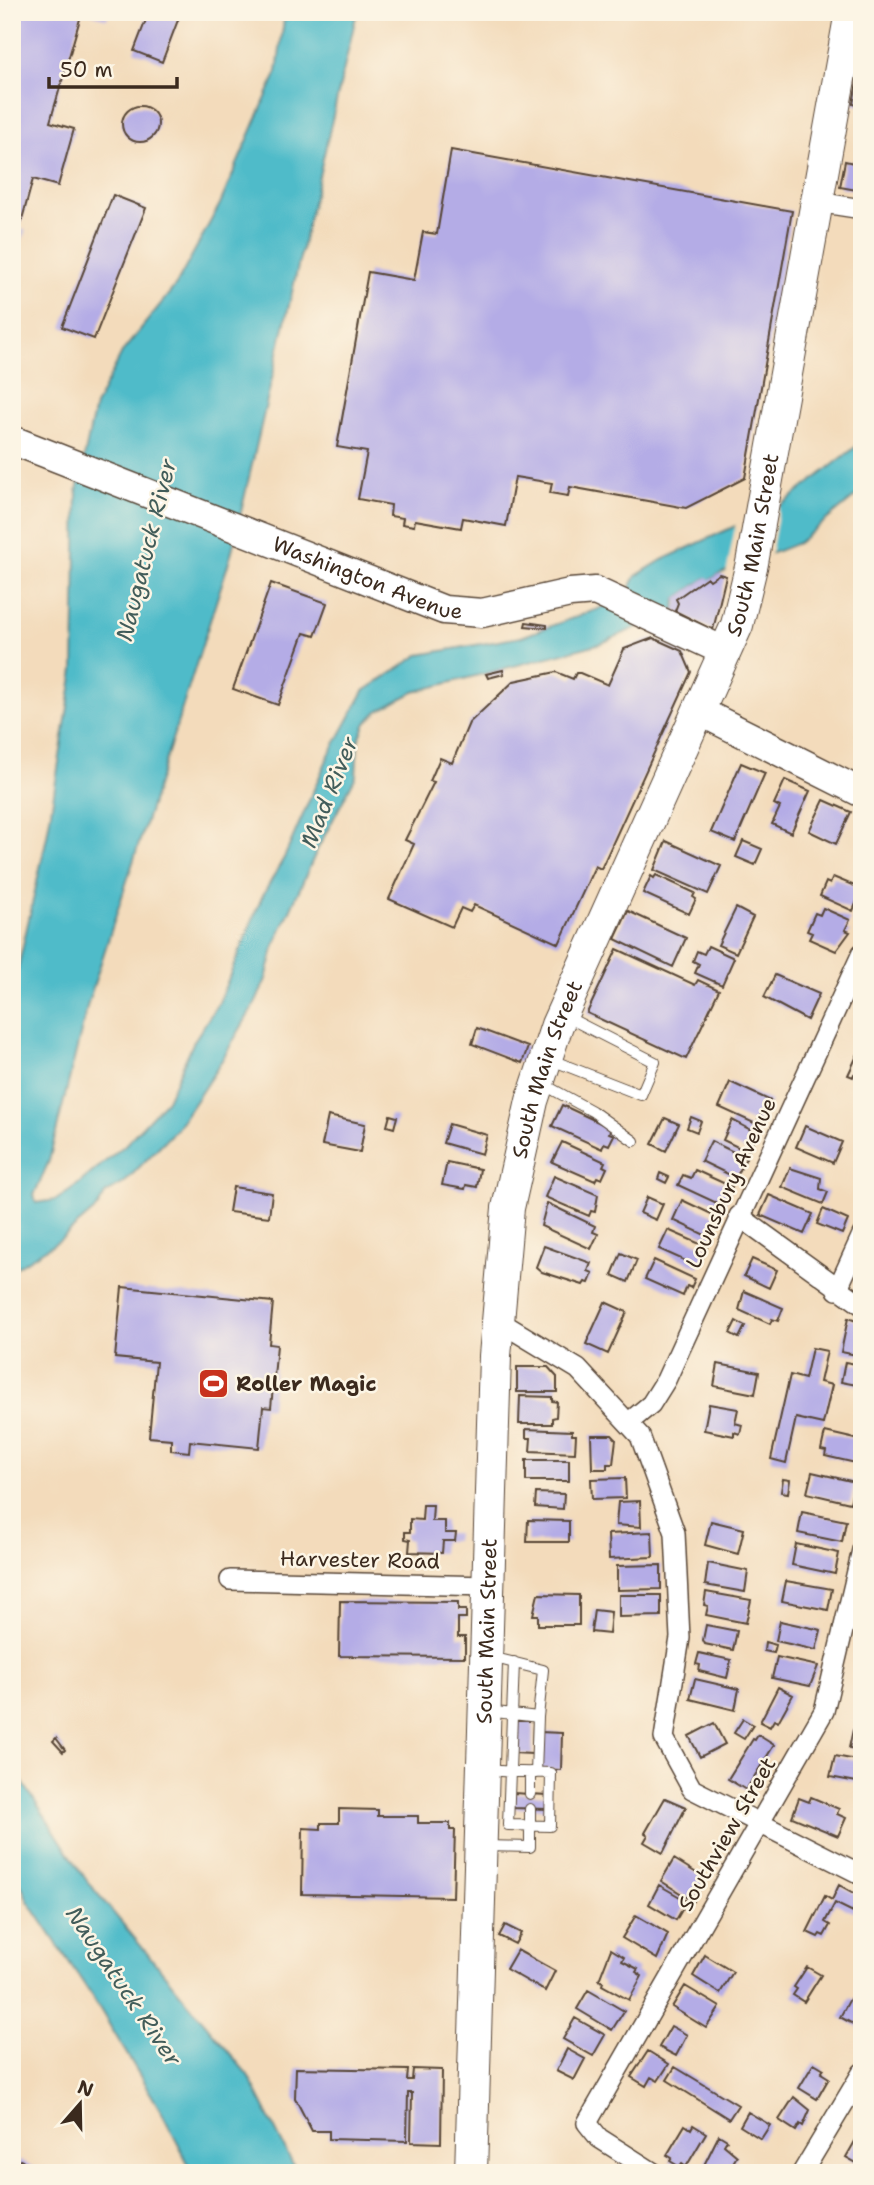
<svg xmlns="http://www.w3.org/2000/svg" width="874" height="2185" font-family="'Shantell Sans',sans-serif">
	<rect width="100%" height="100%" fill="#fcf5e5"/>
	<filter id="ink" filterUnits="userSpaceOnUse"><feTurbulence type="fractalNoise" baseFrequency=".0143" numOctaves="2"/><feDisplacementMap in="SourceGraphic" scale="14" xChannelSelector="R" yChannelSelector="G"/><feConvolveMatrix kernelMatrix="1 2 1 2 8 2 1 2 1" color-interpolation-filters="sRGB"/></filter>
	<filter id="wash" filterUnits="userSpaceOnUse"><feTurbulence type="fractalNoise" baseFrequency=".00686" numOctaves="4" result="noise"/><feDisplacementMap in="SourceGraphic" scale="28" xChannelSelector="R" yChannelSelector="G"/><feGaussianBlur stdDeviation="1.57" result="paint"/><feColorMatrix in="noise" values="0 0 0 0 0 0 0 0 0 0 0 0 0 0 0 0 0 1.4 0 .05"/><feComposite in="paint" operator="in"/></filter>
	<g filter="url(#wash)">
		<rect width="100%" height="100%" fill="#f3dbbb"/>
		<path fill="#c6c0d9" d="M12 227 26 230 12 269Z"/>
		<path fill="#4fbbc9" stroke="#457274" stroke-width="2" d="M285 12H357L231 555 88 1003 49 1161 34 1195 36 1203 56 1200 71 1190 125 1145 167 1100 194 1041 219 1002 262 897 285 856 329 755 364 691 419 655 521 637 598 609 628 592 636 576 662 560 783 504 862 442V491L798 543 719 574 710 580 706 578 676 599 675 610 602 643 414 692 378 711 366 723 358 741 356 776 318 848 275 944 266 979 256 1002 216 1070 177 1128 124 1183 105 1194 97 1208 60 1240 12 1270V996L47 836 74 670 77 491 95 406 123 351 176 285 220 204 277 72Z
			M12 1766 87 1881 248 2075 297 2173H193L161 2111 94 1999 28 1901 12 1863Z"/>
		<path fill="#f3dbbb" d="M780 503 771 555 726 574 736 522Z"/>
		<g id="blocks">
			<path fill="#b4ace6" d="M12 12H82L50 122 74 129 58 186 33 179 21 223 12 221Z
				M85 12H109L107 19Z
				M149 12H181L162 62 134 51Z
				M860 66H862V106L853 104Z
				M122 124a18 18 0 1 1 36 0a18 18 0 1 1-36 0Z
				M451 150 792 211 745 478 686 508 570 487 568 496 550 493 552 483 515 477 506 526 463 518 461 528 415 520 414 526 402 524 403 518 390 516 391 505 358 499 367 452 337 447 368 272 414 280 423 232 437 234Z
				M845 161 862 165V191L840 187Z
				M113 195 146 208 94 339 62 327Z
				M719 574 726 576 713 630 675 611 678 603 676 599 707 577 710 580Z
				M271 583 327 603 315 636 304 633 278 705 233 689Z
				M526 622 547 625V628L525 626Z
				M653 638 682 651 691 672 601 869 595 866 559 944 474 905 470 912 461 908 452 927 389 899 414 844 405 840 434 782 430 781 440 758 452 763 469 723 514 681 556 672 573 679 576 673H580L608 685 624 649Z
				M503 670 504 674 488 678 486 674Z
				M741 763 765 773 735 842 711 832Z
				M785 780 810 791 791 833 772 824 780 807 774 804Z
				M824 800 851 812 836 844 809 831Z
				M666 841 721 866 708 894 654 870Z
				M743 841 762 849 755 865 736 857Z
				M656 875 695 893 693 897 696 899 689 914 643 893 651 876 654 878Z
				M833 877 862 889 853 911 820 896 826 882 830 884Z
				M736 908 753 917 736 953 718 945Z
				M823 908 850 920 845 930 850 932 836 951 809 939 812 933 807 931 815 913 820 915Z
				M628 911 686 938 673 967 615 939Z
				M708 946 734 958 722 985 695 973 699 964 693 961 697 951 704 954Z
				M617 949 695 985 698 980 719 990 686 1059 587 1013Z
				M775 975 819 994 807 1020 764 997Z
				M477 1028 528 1047 522 1063 472 1044Z
				M862 1045V1077L854 1074 853 1077 848 1075Z
				M730 1082 771 1101 769 1105 766 1104 756 1124 719 1107Z
				M562 1105 611 1128 609 1133 614 1135 609 1145 604 1143 602 1149 552 1126Z
				M390 1115 397 1117 394 1128 387 1126Z
				M328 1116 365 1124 360 1152 322 1145Z
				M691 1117 701 1121 697 1132 687 1128Z
				M665 1118 679 1124 666 1151 652 1144Z
				M732 1120 757 1133 748 1152 723 1140Z
				M449 1124 487 1135 482 1154 443 1143Z
				M805 1126 842 1142 833 1163 796 1147Z
				M711 1141 746 1158 736 1178 701 1161Z
				M562 1142 605 1162 603 1166 607 1168 602 1179 597 1177 595 1181 552 1162Z
				M447 1162 480 1169 477 1187 466 1185 465 1189 442 1185Z
				M862 1167V1183L855 1180Z
				M790 1168 821 1178 820 1189 828 1192 823 1204 782 1187Z
				M695 1170 732 1187 723 1206 678 1185 683 1175 691 1178Z
				M660 1173 669 1177 666 1183 658 1179Z
				M554 1176 598 1195 595 1212 591 1211 589 1216 545 1197Z
				M233 1187 272 1193 269 1217 229 1212Z
				M769 1195 813 1214 804 1234 760 1215Z
				M647 1197 663 1204 656 1220 640 1213Z
				M682 1200 720 1218 711 1238 673 1220Z
				M547 1203 595 1226 593 1232 598 1234 591 1249 541 1226Z
				M823 1209 848 1220 842 1234 817 1224Z
				M668 1230 707 1247 699 1267 659 1249Z
				M544 1246 591 1263 588 1271 593 1273 589 1283 585 1282 583 1285 542 1272 536 1267Z
				M621 1253 637 1260 628 1282 612 1275Z
				M752 1259 777 1270 769 1288 744 1276Z
				M654 1260 695 1279 691 1288 687 1286 683 1296 645 1279Z
				M122 1287 273 1302 269 1344 277 1345 271 1408 263 1407 259 1448 190 1441 189 1452 171 1450V1439L149 1437 156 1362 115 1358Z
				M744 1291 783 1308 778 1321 772 1319 770 1324 739 1310Z
				M605 1302 627 1312 608 1354 586 1344Z
				M848 1318 862 1323V1356L841 1352Z
				M736 1321 745 1326 739 1338 730 1333Z
				M812 1348 827 1351 820 1382 832 1385 823 1424 796 1418 786 1463 771 1459 790 1375 805 1379Z
				M845 1362 862 1365V1386L841 1382Z
				M718 1364 759 1372 755 1394 714 1386Z
				M517 1367H548L557 1377V1392H517Z
				M520 1396 552 1397V1401L557 1402 556 1417 552 1418V1424H519Z
				M709 1404 738 1409 735 1423 742 1425 740 1434 734 1432V1436L704 1430Z
				M526 1429 572 1431V1435H576L575 1453 530 1451 531 1438H526Z
				M825 1432 860 1440V1464L825 1456 826 1451 821 1450Z
				M591 1435H612L616 1439 613 1464H607V1469H592Z
				M526 1460H569V1481H526Z
				M812 1472 855 1482 850 1503 807 1493Z
				M625 1478 626 1498 592 1499 591 1479Z
				M783 1479 790 1480 788 1493 781 1492Z
				M536 1493 564 1494 563 1509 535 1507Z
				M640 1501 641 1527 616 1525 618 1502Z
				M423 1505H433L432 1521H445V1533H456L455 1541H443L442 1553 409 1552 410 1540 405 1539V1532H410V1519L422 1520Z
				M802 1512 846 1521 842 1542 798 1533Z
				M528 1520 569 1521V1542H527Z
				M711 1521 744 1529 738 1554 705 1545Z
				M652 1532 653 1557 609 1559 608 1534Z
				M796 1544 839 1553 835 1574 792 1565Z
				M708 1563 748 1571 745 1592 705 1585Z
				M661 1565V1589L617 1590V1566Z
				M786 1581 832 1589 828 1610 782 1601Z
				M706 1592 751 1600 746 1623 706 1615 708 1606 704 1605Z
				M538 1594 579 1595V1625H538V1615H533Z
				M619 1595H661V1616L619 1617Z
				M340 1601 458 1602V1610H466V1618H458V1637H465V1657L339 1656Z
				M594 1610 611 1612 609 1634 591 1632Z
				M780 1621 821 1630 816 1650 776 1641Z
				M706 1625 737 1631 733 1650 705 1644 703 1640Z
				M765 1642 776 1645 774 1653 764 1651Z
				M699 1653 731 1660 727 1678 699 1671 700 1665 696 1664Z
				M777 1657 818 1666 810 1686 772 1678Z
				M695 1679 739 1689 735 1710 690 1699Z
				M778 1687 793 1695 778 1722 774 1720 770 1727 760 1722Z
				M743 1719 753 1725 744 1739 734 1733Z
				M515 1721H533L532 1754 513 1753Z
				M714 1723 725 1744 700 1757 689 1736Z
				M853 1730 862 1732V1750L849 1748Z
				M539 1732 562 1733 561 1770 538 1769Z
				M758 1735 774 1745 746 1790 728 1779 753 1739 755 1740Z
				M56 1738 65 1750 63 1752 53 1741Z
				M835 1756 862 1761V1783L830 1777Z
				M513 1793 547 1795V1809L512 1808Z
				M811 1797 839 1809 837 1814 846 1818 838 1836 792 1817 799 1798 809 1802Z
				M665 1798 686 1807 663 1853 644 1842 648 1835 645 1833Z
				M339 1809 378 1810V1816H418V1823H450V1830H455L453 1897 302 1894 303 1828 321 1829V1823H339Z
				M674 1859 706 1879 693 1901 661 1881Z
				M659 1885 687 1901 676 1920 649 1904Z
				M839 1885 857 1895 853 1912 835 1903 825 1922 830 1925 824 1936 820 1934 818 1937 807 1932 825 1896 832 1900Z
				M636 1915 668 1934 657 1959 622 1938Z
				M505 1925 521 1933 515 1944 499 1936Z
				M611 1949 624 1957 622 1961 638 1969 636 1972 642 1976 629 2000 602 1985 603 1982 599 1980Z
				M517 1950 555 1971 545 1991 506 1969Z
				M705 1955 733 1972 720 1993 693 1976Z
				M807 1967 821 1975 804 2002 793 1995 797 1989 794 1987Z
				M685 1986 720 2007 706 2028 672 2007Z
				M588 1990 624 2011 612 2030 577 2009Z
				M851 1997 862 2003V2029L840 2017Z
				M575 2018 605 2035 593 2056 563 2039Z
				M671 2026 687 2035 676 2056 659 2047Z
				M567 2049 585 2059 574 2080 556 2071Z
				M648 2051 669 2064 658 2081 651 2077 646 2086 631 2077Z
				M814 2063 824 2069 821 2073 829 2078 817 2099 799 2088Z
				M675 2067 738 2105 729 2119 667 2080Z
				M296 2068 408 2070 407 2080H412L413 2069 442 2070 441 2143 411 2142 412 2093H408L407 2141 329 2139V2131H312L295 2098Z
				M794 2097 810 2110 803 2126 800 2124 796 2131 779 2120Z
				M748 2112 770 2125 761 2139 740 2126Z
				M685 2125 691 2129 693 2125 706 2133 686 2167 682 2164 680 2167 670 2161 672 2158 667 2155Z
				M719 2135 727 2140 724 2145 737 2156 727 2173H700Z
				M858 2136 862 2138V2166L846 2157Z
				M20 2160 37 2169 35 2173H13Z"/>
		</g>
	</g>
	<g filter="url(#ink)">
		<use href="#blocks" fill-opacity="0" stroke="#574536" stroke-width="2"/>
		<g fill="none" stroke-linecap="round" stroke-linejoin="round">
			<defs>
				<path id="lane" d="M549 1059 641 1095 655 1062 565 1016
					M541 1083 592 1111 634 1141
					M487 1711 538 1717 543 1670 491 1657
					M487 1770C508 1772 530 1772 551 1773L550 1826 508 1825 514 1662
					M536 1773 538 1717
					M530 1794V1772
					M485 1846 530 1847V1809"/>
				<path id="street" d="M817 202 862 209
					M739 1216 862 1305
					M837 1290 862 1235
					M497 1320 578 1369 640 1436 675 1533 680 1638 664 1738 692 1789 862 1875
					M628 1423 651 1404 666 1380 862 953
					M230 1580 489 1586
					M654 2173 599 2138 587 2123 824 1711 862 1550
					M802 2173 862 2073"/>
				<g id="secondary">
					<path id="s1" d="M12 440 444 610 482 613 570 593 595 591 726 652"/>
					<path d="M699 711 862 793"/>
				</g>
				<g id="primary">
					<path id="s2" d="M471 2173 495 1356 508 1208 532 1101 557 1025 737 625 752 563 851 12"/>
				</g>
			</defs>
			<use href="#lane" stroke="#574536" stroke-width="12"/>
			<use href="#street" stroke="#574536" stroke-width="22"/>
			<use href="#secondary" stroke="#574536" stroke-width="31"/>
			<use href="#primary" stroke="#574536" stroke-width="34"/>
			<use href="#lane" stroke="#fff" stroke-width="10"/>
			<use href="#street" stroke="#fff" stroke-width="19"/>
			<use href="#secondary" stroke="#fff" stroke-width="28"/>
			<use href="#primary" stroke="#fff" stroke-width="32"/>
		</g>
	</g>
	<defs>
		<symbol id="stadium-square" viewBox="-11 -11 22 22"><rect x="-9" y="-9" width="18" height="18" rx="4" fill="#c8321e" stroke="#fcf5e5"/><path d="M0-5a6.5 5 0 1 0 0 10a6.5 5 0 1 0 0-10ZM-3.5-1.8h7v3.6h-7Z" fill="#fff"/></symbol>
	</defs>
	<g fill-rule="evenodd">
		<use href="#stadium-square" x="196" y="1366" width="35" height="35"/>
	</g>
	<g text-anchor="middle" dominant-baseline="central" stroke-width="5" stroke-linejoin="round" paint-order="stroke">
		<g font-size="21" fill="#3b2a1e" stroke="#fcf5e5">
			<text stroke="none"><textPath href="#s2" startOffset="1676">South Main Street</textPath></text>
			<text stroke="none"><textPath href="#s1" startOffset="382">Washington Avenue</textPath></text>
			<text stroke="none"><textPath href="#s2" startOffset="1110">South Main Street</textPath></text>
			<text transform="translate(731 1183) rotate(-65)">Lounsbury Avenue</text>
			<text transform="translate(360 1560) rotate(1)">Harvester Road</text>
			<text stroke="none"><textPath href="#s2" startOffset="542">South Main Street</textPath></text>
			<text transform="translate(727 1834) rotate(-60)">Southview Street</text>
		</g>
		<g font-size="21" font-weight="bold" fill="#3b2a1e" stroke="#fcf5e5" text-anchor="start">
			<text x="236" y="1384">Roller Magic</text>
		</g>
		<g font-size="23" font-style="italic" fill="#425d5a" stroke="#fcf5e5">
			<text transform="translate(146 550) rotate(-76)">Naugatuck River</text>
			<text transform="translate(329 792) rotate(-68)">Mad River</text>
			<text transform="translate(124 1986) rotate(56)">Naugatuck River</text>
		</g>
	</g>
	<rect width="874" height="2185" fill="none" stroke="#fcf5e5" stroke-width="42"/>
	<g transform="translate(80 2104) rotate(20)" stroke="#fcf5e5" stroke-width="5" paint-order="stroke">
	<path d="M0-5L12 26L0 18L-12 26Z" fill="#3b2a1e"/>
	<text y="-10" font-size="19" font-weight="bold" text-anchor="middle" fill="#3b2a1e">N</text>
	</g>
	<path d="M49 77v10h128v-10" fill="none" stroke="#3b2a1e" stroke-width="3.5"/>
	<text x="60" y="77" font-size="21" fill="#3b2a1e" stroke="#fcf5e5" stroke-width="5" paint-order="stroke">50 m</text>
</svg>
